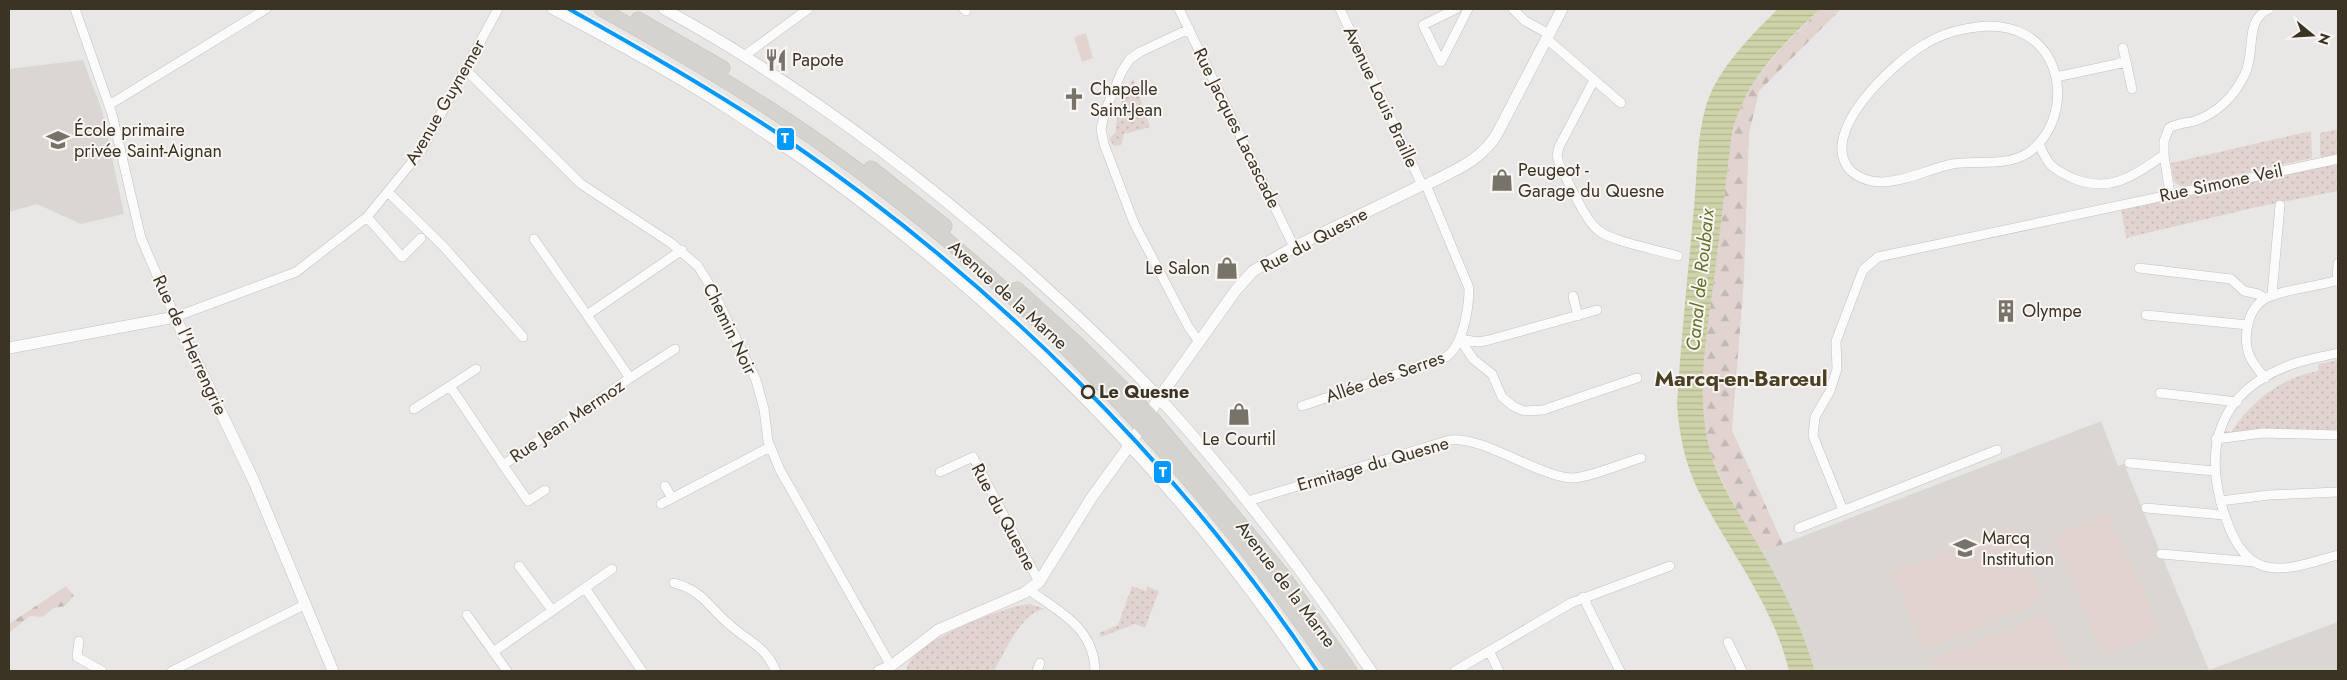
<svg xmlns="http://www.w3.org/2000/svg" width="2347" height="680" font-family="Jost,sans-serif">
	<defs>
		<pattern id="green-dots" width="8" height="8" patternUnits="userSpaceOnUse" patternTransform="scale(1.25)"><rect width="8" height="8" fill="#e1d4d0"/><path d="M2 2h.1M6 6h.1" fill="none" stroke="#c2b7b2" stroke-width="1.8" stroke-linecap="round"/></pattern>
		<pattern id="forest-firs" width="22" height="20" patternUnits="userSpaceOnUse" patternTransform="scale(1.25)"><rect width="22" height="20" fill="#e1d4d0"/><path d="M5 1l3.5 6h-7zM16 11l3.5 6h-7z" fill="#c2b7b2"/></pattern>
		<pattern id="water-rules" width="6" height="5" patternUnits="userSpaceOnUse" patternTransform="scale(1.25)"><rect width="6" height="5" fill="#ced3aa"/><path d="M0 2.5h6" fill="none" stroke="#b2b692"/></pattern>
	</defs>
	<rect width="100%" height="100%" fill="#e9e7e5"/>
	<path fill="#dad7d3" d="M83 60 102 110 124 214 81 224 37 204 9 212V69Z
		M2101 421 2118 466 2124 464 2209 670 2338 622V671H1815L1811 658 1762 552Z"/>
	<path fill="url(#green-dots)" d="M1133 78 1150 127 1124 134 1121 145 1114 146 1109 139 1116 132 1117 113Z
		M2338 129V154L2322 157 2320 155V133Z
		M2311 131 2312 158 2182 187 2174 182 2171 163Z
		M2338 163V191L2257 207 2126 238 2121 208Z
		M2338 360V433L2224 434V430L2231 432C2252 400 2281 378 2318 371L2319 364Z
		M1132 586 1146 591 1148 587 1159 591 1145 628 1135 624 1101 637 1099 633 1118 625Z
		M1030 604 1045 609C1022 611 1005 652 994 671H907C905 644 1007 605 1030 604Z"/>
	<path fill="url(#forest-firs)" d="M1820 9H1841L1759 91 1749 134 1744 280 1732 430 1783 544 1762 552C1740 515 1717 479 1706 437 1694 386 1708 330 1714 279 1720 230 1726 181 1732 133 1747 76 1781 49 1820 9Z
		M66 586 74 596 65 606 54 608 42 617 30 616 9 633V624Z"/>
	<path fill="#e1d4d0" d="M1086 33 1093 58 1082 62 1074 37Z
		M2109 512 2161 632 2104 657 2052 537Z
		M2012 524 2044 600 1924 651 1891 573Z
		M2048 612 2072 671H1933L1928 660Z"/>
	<path fill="url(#water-rules)" d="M1778 9H1820C1781 46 1746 79 1732 133 1726 182 1720 231 1714 280 1706 341 1693 403 1714 463 1725 494 1745 522 1761 550 1784 589 1802 628 1815 671H1789C1774 606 1729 551 1699 492 1685 464 1679 434 1677 404 1681 338 1688 273 1694 207 1698 169 1696 123 1713 88 1729 57 1754 33 1778 9Z"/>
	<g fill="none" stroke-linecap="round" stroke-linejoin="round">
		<defs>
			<path id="minor" d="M75 9 112 114 141 238 175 317 296 272 367 217 421 151 498 9
				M964 9 966 11
				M1179 9 1294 247
				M1340 9 1422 185
				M1456 9 1423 25 1441 62 1468 9
				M1513 9 1525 21 1549 34
				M1986 26C2000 26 2014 28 2026 35 2067 59 2067 120 2033 149 2012 168 1978 160 1952 164 1929 169 1907 181 1883 182 1871 182 1860 179 1851 171 1815 134 1895 61 1925 44 1945 32 1964 28 1986 26Z
				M1189 29 1140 52 1130 59 1122 71 1105 111 1101 129 1104 144 1134 223 1188 326 1199 342
				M1547 39 1621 103
				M2123 48 2132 89
				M744 56 808 9
				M465 69 581 184 671 243 698 266 712 289 756 380 764 409 768 441 780 470 891 666
				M2056 77 2126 62
				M1594 80 1559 147 1557 155 1559 164C1568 180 1585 221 1599 231 1614 242 1658 250 1678 256
				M109 105 266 9
				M2039 144C2048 165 2051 168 2072 178 2110 194 2133 176 2164 155V141L2169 128C2177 123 2187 123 2195 121 2218 113 2235 95 2245 74 2256 51 2244 20 2269 9
				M2164 155 2170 194
				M388 192 444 247 523 337
				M367 217 402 257 421 238
				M534 239 587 315 682 250
				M2139 268 2231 279 2244 291 2258 294 2265 299
				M2337 281 2338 263
				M2272 295 2280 205
				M1573 296 1578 316
				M587 315 630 378 675 349
				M2146 315 2248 325
				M1460 339 1473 359 1492 374 1502 397 1513 406 1524 411 1543 410 1637 378
				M1460 339 1478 342 1489 340 1597 310
				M2338 353C2322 357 2305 359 2290 365 2218 392 2202 448 2225 516 2232 536 2242 559 2263 566 2287 573 2315 561 2338 555
				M2265 378C2260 372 2255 366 2251 359 2241 339 2247 304 2271 296 2292 288 2316 287 2338 280
				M450 386 476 369
				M2160 393 2237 402
				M1302 406 1444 358C1463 349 1469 307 1469 288L1426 185
				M414 409 450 386 503 465
				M2216 439 2263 433 2338 435
				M2129 463 2214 471
				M940 472 973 457 1039 582
				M665 486 672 498
				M545 490 528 501 503 465 630 378
				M1248 501 1450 440C1483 436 1534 474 1570 478 1586 479 1623 463 1641 458
				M2220 501 2269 495 2338 492
				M661 504 770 447
				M2146 508 2224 515
				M1843 510 1813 436 1815 417 1830 391 1837 369 1836 341 1863 270 1878 257 2338 159
				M1799 528 1997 450
				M2161 554 2254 562
				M519 566 552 610
				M674 583C704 591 708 607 730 625 749 642 765 646 776 671
				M585 588 642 671
				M1029 590C1060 612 1094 628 1095 671
				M1583 597 1620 671
				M467 615 507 671
				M79 641 77 657 102 671
				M1728 642 1742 671
				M1489 651 1499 671
				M493 652 612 569
				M172 671 306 604
				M1037 671 1040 663
				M1455 671 1571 603 1670 566"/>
			<path id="tertiary" d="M553 9C612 40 670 71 726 107 954 254 1156 445 1308 671
				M664 9C691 24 718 39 744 56 843 118 935 189 1022 266 1070 309 1117 352 1160 399 1238 484 1307 576 1371 671
				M9 348 175 317 253 479 333 671
				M879 671 891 666 938 630 1024 593 1039 582 1092 497 1129 446 1159 398 1236 290 1253 271 1294 247 1422 185H1426C1453 171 1481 161 1497 134L1562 9"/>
			<path id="primary" d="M601 9C675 50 749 93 819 142 1022 284 1196 467 1335 671
				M638 19 723 68
				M871 168 945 226
				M1017 289 1080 346 1149 414 1282 574 1350 671"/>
		</defs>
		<use href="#minor" stroke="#c3c1be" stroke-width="10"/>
		<use href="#tertiary" stroke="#c3c1be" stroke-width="12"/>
		<use href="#primary" stroke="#c5c2bd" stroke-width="15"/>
		<use href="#minor" stroke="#fcfbfb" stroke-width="9"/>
		<use href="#tertiary" stroke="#fcfbfb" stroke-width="11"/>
		<use href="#primary" stroke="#d5d3ce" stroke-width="14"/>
		<defs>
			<path id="tram-1" d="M569 9C643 50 716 92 786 139 993 281 1178 463 1317 671"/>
		</defs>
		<use href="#tram-1" stroke="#f8f5f3" stroke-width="8"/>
		<use href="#tram-1" stroke="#09f" stroke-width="4"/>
	</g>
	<defs>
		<symbol id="restaurant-bare" viewBox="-9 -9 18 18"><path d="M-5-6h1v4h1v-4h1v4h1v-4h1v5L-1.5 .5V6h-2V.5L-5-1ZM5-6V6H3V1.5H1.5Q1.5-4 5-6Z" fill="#787368" stroke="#f8f5f3" stroke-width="2.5" paint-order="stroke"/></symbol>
		<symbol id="church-bare" viewBox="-9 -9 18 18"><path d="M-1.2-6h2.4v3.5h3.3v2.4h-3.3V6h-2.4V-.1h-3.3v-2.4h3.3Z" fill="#787368" stroke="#f8f5f3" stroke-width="2.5" paint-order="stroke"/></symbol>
		<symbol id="school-bare" viewBox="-9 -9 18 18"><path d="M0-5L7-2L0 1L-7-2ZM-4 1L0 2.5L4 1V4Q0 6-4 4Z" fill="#787368" stroke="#f8f5f3" stroke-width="2.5" paint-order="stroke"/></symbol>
		<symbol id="shop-bare" viewBox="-9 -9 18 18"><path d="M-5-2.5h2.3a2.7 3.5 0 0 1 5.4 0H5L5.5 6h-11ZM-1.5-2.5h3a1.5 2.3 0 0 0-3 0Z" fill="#787368" stroke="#f8f5f3" stroke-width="2.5" paint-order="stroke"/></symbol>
		<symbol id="building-bare" viewBox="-9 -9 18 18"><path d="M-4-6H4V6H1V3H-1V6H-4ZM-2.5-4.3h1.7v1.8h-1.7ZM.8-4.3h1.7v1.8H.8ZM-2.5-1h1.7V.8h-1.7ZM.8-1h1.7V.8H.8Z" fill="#787368" stroke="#f8f5f3" stroke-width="2.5" paint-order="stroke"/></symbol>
	</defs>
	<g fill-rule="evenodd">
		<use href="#restaurant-bare" x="760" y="44" width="32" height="32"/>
		<use href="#church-bare" x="1058" y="83" width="32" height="32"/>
		<use href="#school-bare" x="42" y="124" width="32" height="32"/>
		<use href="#shop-bare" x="1486" y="164" width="32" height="32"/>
		<use href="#shop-bare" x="1211" y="252" width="32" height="32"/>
		<use href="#building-bare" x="1990" y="295" width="32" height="32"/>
		<use href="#shop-bare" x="1223" y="398" width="32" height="32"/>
		<use href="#school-bare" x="1949" y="532" width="32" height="32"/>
	</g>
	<circle fill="#f8f5f3" stroke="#3b3425" stroke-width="2.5" cx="1088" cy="392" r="6"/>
	<g text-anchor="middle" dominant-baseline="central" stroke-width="4" stroke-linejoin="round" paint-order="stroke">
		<g font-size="18" fill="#3b3425" stroke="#f8f5f3" text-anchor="start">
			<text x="792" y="60">Papote</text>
			<text x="1090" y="89">Chapelle<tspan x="1090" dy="21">Saint-Jean</tspan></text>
			<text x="74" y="130">École primaire<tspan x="74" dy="21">privée Saint-Aignan</tspan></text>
			<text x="1518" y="170">Peugeot -<tspan x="1518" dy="21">Garage du Quesne</tspan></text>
			<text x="1210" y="268" text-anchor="end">Le Salon</text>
			<text x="2022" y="311">Olympe</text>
			<text x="1239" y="439" text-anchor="middle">Le Courtil</text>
			<text x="1982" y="538">Marcq<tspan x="1982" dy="21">Institution</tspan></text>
		</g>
		<g font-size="18" fill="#3b3425" stroke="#f8f5f3">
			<text transform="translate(1381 97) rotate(65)">Avenue Louis Braille</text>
			<text transform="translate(445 102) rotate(-60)">Avenue Guynemer</text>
			<text transform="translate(1237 128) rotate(64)">Rue Jacques Lacascade</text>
			<text transform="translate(2221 183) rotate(-12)">Rue Simone Veil</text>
			<text transform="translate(1314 240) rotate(-28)">Rue du Quesne</text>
			<text transform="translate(1008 295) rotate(42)">Avenue de la Marne</text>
			<text transform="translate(730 329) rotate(64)">Chemin Noir</text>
			<text transform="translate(190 345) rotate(65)">Rue de l'Herrengrie</text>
			<text transform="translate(1385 377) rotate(-19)">Allée des Serres</text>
			<text transform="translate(567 421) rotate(-34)">Rue Jean Mermoz</text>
			<text transform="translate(1373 464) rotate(-16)">Ermitage du Quesne</text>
			<text transform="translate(1004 517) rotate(62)">Rue du Quesne</text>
			<text transform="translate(1286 584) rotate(53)">Avenue de la Marne</text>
		</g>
		<g font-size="18" font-weight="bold" fill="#3b3425" stroke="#f8f5f3" text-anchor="start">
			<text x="1099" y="392">Le Quesne</text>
		</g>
		<g font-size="19" font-style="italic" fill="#667025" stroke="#f8f5f3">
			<text transform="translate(1700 280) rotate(-84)">Canal de Roubaix</text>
		</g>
		<g font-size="22" font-weight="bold" fill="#4b3f23" stroke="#f8f5f3">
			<text x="1741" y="378">Marcq-en-Barœul</text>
		</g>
	</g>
	<g stroke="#f8f5f3" stroke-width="2">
		<rect x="776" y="127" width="19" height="24" rx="5" fill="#09f"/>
		<rect x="1153" y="460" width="19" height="24" rx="5" fill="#09f"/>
	</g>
	<g font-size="14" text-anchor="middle" font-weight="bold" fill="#fff">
		<text x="785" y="143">T</text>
		<text x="1163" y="477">T</text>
	</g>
	<rect width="2347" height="680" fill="none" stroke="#3b3425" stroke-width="20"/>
	<g transform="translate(2312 35) rotate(108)" stroke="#f8f5f3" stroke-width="4" paint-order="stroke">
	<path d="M0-4L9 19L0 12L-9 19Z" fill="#3b3425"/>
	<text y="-8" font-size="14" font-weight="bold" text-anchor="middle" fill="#3b3425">N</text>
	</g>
</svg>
